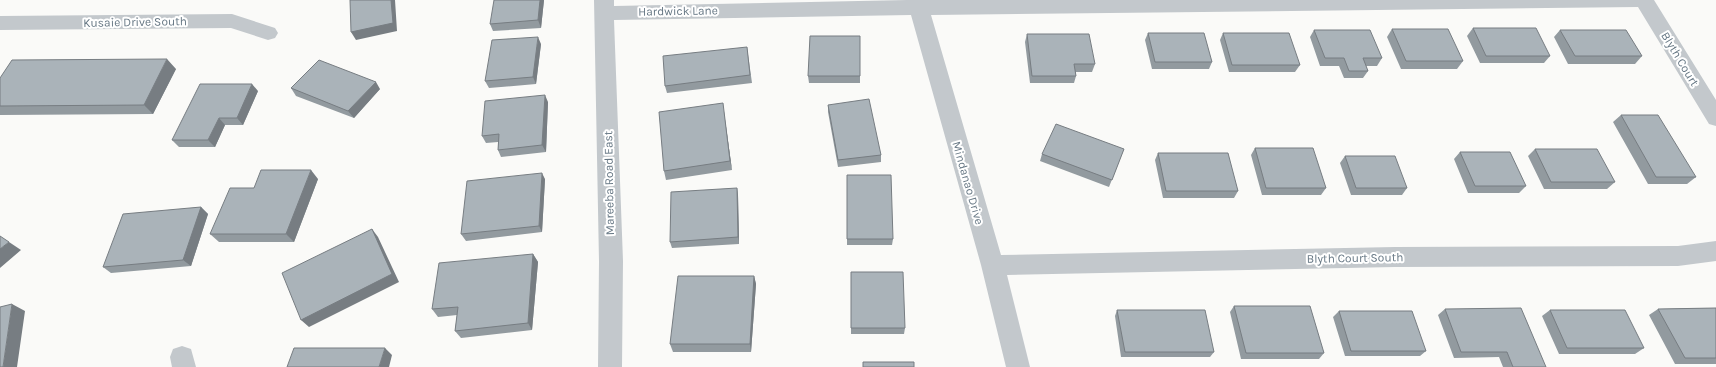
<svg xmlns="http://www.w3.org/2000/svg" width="1716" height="367" font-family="Karla,sans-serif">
	<rect width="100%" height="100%" fill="#fafaf8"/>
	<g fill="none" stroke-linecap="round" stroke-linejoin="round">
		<path fill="#c3c8cc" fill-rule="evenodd" d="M594 0H614V6L907 0H1654L1716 100V126L1709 124 1638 7 931 15 1001 255 1395 247 1678 246 1716 241V261L1678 266 1395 267 1007 275 1030 367H1006L981 265 911 15 614 20 623 261 622 367H598L599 261Z
			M232 14 275 28 278 33 275 38 268 40 231 28 0 30V16Z
			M182 346 191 349 196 367H172L170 357 173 349Z"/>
	</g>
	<path fill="#929a9f" d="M544 0 541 28 493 31 490 24Z
		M1473 28 1550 56 1544 63H1480L1467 36Z
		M1392 29 1463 61 1457 69H1401L1387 37Z
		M1314 30 1382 58 1377 66H1366L1368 71 1363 78H1344L1339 66H1320L1310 37Z
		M1560 30 1642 56 1635 64H1568L1554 37Z
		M1148 33 1212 62 1209 69H1152L1145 40Z
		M1223 33 1300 65 1295 72H1229L1220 40Z
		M1027 34 1095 64 1092 72H1076V76L1074 83H1030L1025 42Z
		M860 36V83H809L808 76Z
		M541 44 536 84 489 88 485 81Z
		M747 47 752 83 667 93 665 86Z
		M176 69 153 114 0 115V78Z
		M291 88 380 89 354 118 296 96Z
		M258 91 243 125H225L215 147H179L172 140Z
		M548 102 546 152 501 157 498 150V142L486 143 482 136Z
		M828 105 881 155V162L838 167 828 112Z
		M724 112 732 170 666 180 664 171Z
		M1621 115 1696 177 1687 184H1648L1613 122Z
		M1255 148 1326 188 1321 195H1262L1251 155Z
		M1124 149 1109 187 1040 161 1042 154Z
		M1535 149 1615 182 1607 189H1544L1528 156Z
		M1460 152 1526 186 1519 193H1468L1454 159Z
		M1158 153 1238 191 1234 198H1163L1155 160Z
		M1345 156 1407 188 1402 195H1351L1340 163Z
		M847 175 893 239 892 245H847Z
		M318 179 294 242H219L210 234 254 188Z
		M545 179 542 232 466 241 461 234Z
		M737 188 738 195 739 244 672 248 670 242Z
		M201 207 208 214 191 266 111 273 103 267Z
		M533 254 538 262 532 330 461 338 455 331 457 315 438 317 432 309Z
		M851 272 905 328 904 334H851Z
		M754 276 756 284 751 352H673L670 344Z
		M1234 306 1324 353 1319 359H1241L1230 312Z
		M1716 308V364H1675L1649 315 1658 309Z
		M1445 309 1546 367H1503L1499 357 1454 358 1438 315Z
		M1117 310 1214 352 1210 357H1121L1115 316Z
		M1550 310 1644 348 1635 354H1559L1542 316Z
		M1339 311 1426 351 1420 356H1345L1333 317Z"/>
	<path fill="#777d82" d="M391 0H395L397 31 356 40 351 32Z
		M540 0H544L541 28 538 20Z
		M538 37 541 44 536 84 533 77Z
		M167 59 176 69 153 114 144 105Z
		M376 82 380 89 354 118 348 111Z
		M252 84 258 91 243 125 237 118Z
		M545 95 548 102 546 152 542 145Z
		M723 103 724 112 732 170 730 161Z
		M219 118 225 125 215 147 208 140Z
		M311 170 318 179 294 242 286 234Z
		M542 173 545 179 542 232 539 226Z
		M737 188 738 195 739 244 738 237Z
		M201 207 208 214 191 266 183 260Z
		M372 229 378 237 399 282 309 327 301 320Z
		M9 242 21 250 0 268V249Z
		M533 254 538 262 532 330 528 323Z
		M754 276 756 284 751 352 750 344Z
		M12 304 25 311 17 367H3Z
		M385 348 392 355 389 367H379Z"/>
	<path fill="#aab3b9" stroke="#777d82" d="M350 0H391L393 23 351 32Z
		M494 0H540L538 20 490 24Z
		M1473 28H1536L1550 56H1486Z
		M1392 29H1448L1463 61H1406Z
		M1314 30H1370L1382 58H1363L1368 71H1349L1344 58H1325Z
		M1560 30H1626L1642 56H1575Z
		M1148 33H1204L1212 62H1155Z
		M1223 33H1289L1300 65H1232Z
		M1027 34H1089L1095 64H1074L1076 76H1032Z
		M810 36H860V76H808Z
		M538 37 533 77 485 81 492 40Z
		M747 47 750 75 665 86 663 56Z
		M167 59 144 105 0 106V78L12 60Z
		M319 60 376 82 348 111 291 88Z
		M200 84H252L237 118H219L208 140H172Z
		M545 95 542 145 498 150 499 134 482 136 485 101Z
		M869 99 881 155 838 160 828 105Z
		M723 103 730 161 664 171 659 112Z
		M1621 115H1658L1696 177H1656Z
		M1056 124 1124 149 1112 180 1042 154Z
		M1255 148H1313L1326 188H1266Z
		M1535 149H1597L1615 182H1551Z
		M1460 152H1510L1526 186H1475Z
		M1158 153H1228L1238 191H1166Z
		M1345 156H1395L1407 188H1356Z
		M261 170H311L286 234H210L230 188H254Z
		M542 173 539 226 461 234 467 181Z
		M847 175H891L893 239H847Z
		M737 188 738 237 670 242 671 192Z
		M201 207 183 260 103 267 123 214Z
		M372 229 392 274 301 320 282 273Z
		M0 236 9 242 0 249Z
		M533 254 528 323 455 331 458 307 432 309 439 263Z
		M851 272H903L905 328H851Z
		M678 276H754L750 344H670Z
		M12 304 3 367H0V307Z
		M1234 306H1310L1324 353H1246Z
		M1521 308 1546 367H1513L1507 352H1461L1445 309Z
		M1716 308V358H1685L1658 309Z
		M1117 310H1205L1214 352H1125Z
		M1550 310H1625L1644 348H1567Z
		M1339 311H1412L1426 351H1351Z
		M294 348H385L379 367H287Z
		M863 362H914V367H863Z"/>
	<g text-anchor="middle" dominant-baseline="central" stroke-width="4" stroke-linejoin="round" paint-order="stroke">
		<g font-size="12" fill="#657683" stroke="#fff">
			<text transform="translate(678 11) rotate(-1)">Hardwick Lane</text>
			<text transform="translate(135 22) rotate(-1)">Kusaie Drive South</text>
			<text transform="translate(1680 59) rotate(59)">Blyth Court</text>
			<text transform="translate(609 183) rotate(-91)">Mareeba Road East</text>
			<text transform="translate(968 183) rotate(74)">Mindanao Drive</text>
			<text transform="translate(1355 258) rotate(-1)">Blyth Court South</text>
		</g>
	</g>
</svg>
